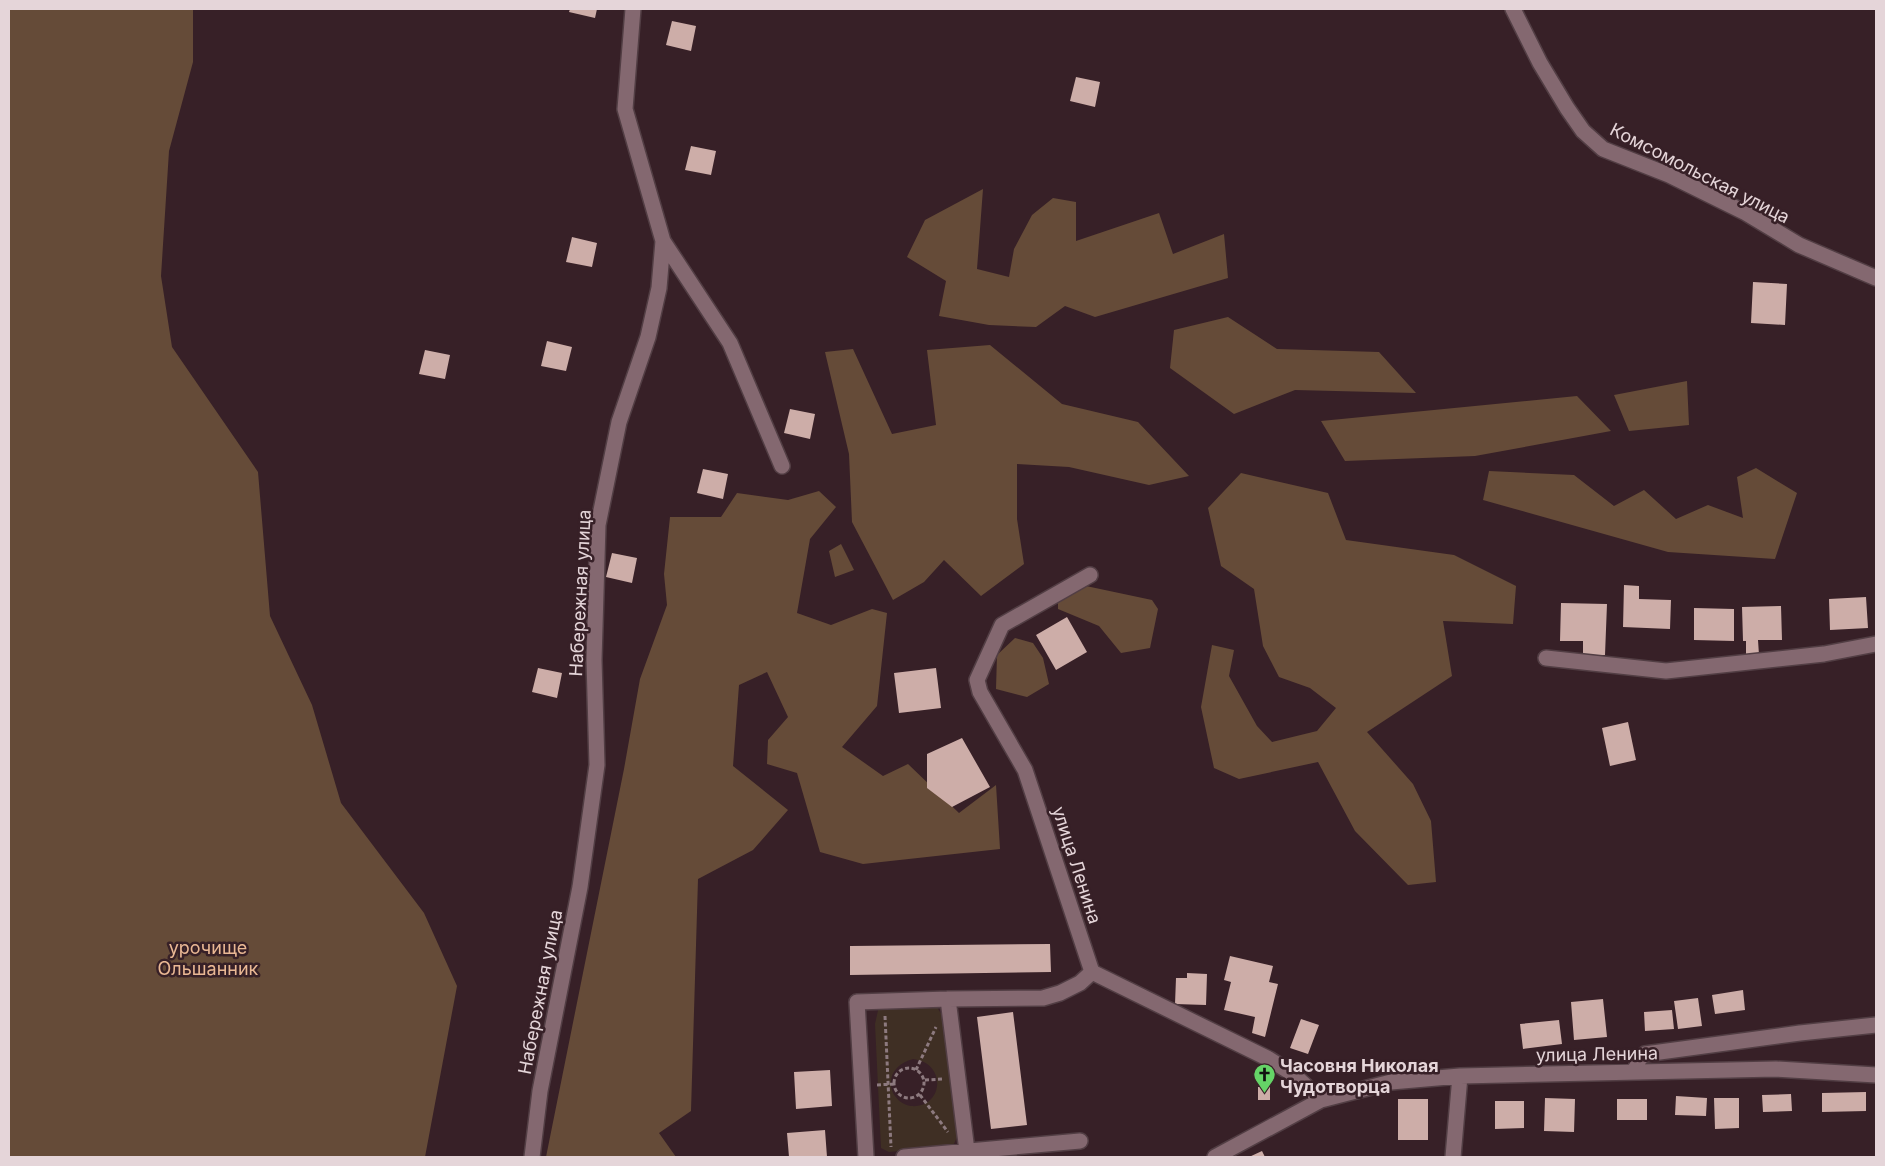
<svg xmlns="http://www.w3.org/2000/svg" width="1885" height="1166" font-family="Inter,sans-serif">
	<rect width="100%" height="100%" fill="#372027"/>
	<path fill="#3f2f24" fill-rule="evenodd" d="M935 1004 945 1020 957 1137 953 1146 889 1152 881 1148 875 1024 879 1006ZM913 1059C948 1063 943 1109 911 1106 903 1105 897 1100 893 1093 886 1076 897 1063 913 1059Z"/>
	<path fill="#654b38" d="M9 9H193V62L169 151 161 276 172 347 258 472 270 616 312 705 341 803 424 913 457 986 425 1157H9Z
		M983 189 977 269 1009 277 1014 249 1032 215 1053 198 1076 202V241L1159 213 1173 254 1224 234 1228 278 1095 317 1065 306 1036 327 989 325 939 316 946 281 907 257 925 220Z
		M1228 317 1277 349 1379 352 1416 393 1295 390 1234 414 1170 368 1174 330Z
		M990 345 1062 404 1138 422 1189 476 1149 485 1069 467 1017 464V519L1024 564 981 596 944 560 924 582 893 600 852 522 849 454 825 352 853 349 892 434 936 425 927 350Z
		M1687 381 1689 425 1629 431 1614 395Z
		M1577 396 1611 431 1475 456 1345 461 1321 421Z
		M1756 468 1797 493 1775 559 1668 552 1483 500 1489 471 1574 475 1614 506 1644 490 1676 519 1708 505 1743 518 1737 477Z
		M1241 473 1328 493 1346 540 1454 555 1516 586 1513 624 1443 621 1452 676 1367 732 1413 784 1431 821 1436 882 1408 885 1355 831 1318 762 1239 779 1214 768 1201 707 1212 645 1234 650 1229 676 1257 726 1272 742 1317 731 1336 708 1310 688 1279 677 1263 646 1254 589 1221 566 1208 508Z
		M819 491 836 507 810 539 797 613 831 625 872 609 887 613 877 706 842 747 883 776 908 764 959 813 996 785 1000 849 863 864 820 852 797 773 767 764 768 740 788 717 767 672 739 685 733 766 788 810 753 850 698 879 691 1111 659 1133 676 1157H546L624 769 640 679 667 605 664 574 670 517H721L737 493 788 500Z
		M841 544 854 570 835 577 829 551Z
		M1086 586 1152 600 1158 609 1150 648 1121 653 1099 626 1058 609V597Z
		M1015 638 1033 643 1043 658 1049 684 1027 697 996 689 997 655Z"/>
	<path fill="#cdada8" d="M570 9H597L595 18 569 12Z
		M672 21 696 26 691 51 666 45Z
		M1076 77 1100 82 1095 107 1070 101Z
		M691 146 716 151 711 175 685 170Z
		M572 237 597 243 592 267 566 262Z
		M1753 282 1787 284 1785 325 1751 323Z
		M547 341 572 347 566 371 541 366Z
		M425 350 450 355 445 379 419 374Z
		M790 409 815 414 810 439 784 433Z
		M703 469 728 474 723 499 697 493Z
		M612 553 637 558 632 583 606 577Z
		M1624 585 1639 586V599L1671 600 1670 629 1623 627Z
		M1866 597 1868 628 1830 630 1829 599Z
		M1561 603 1607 604 1605 655H1583V641H1560Z
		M1781 606 1782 640H1758L1759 655H1746V641H1743L1742 607Z
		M1694 608 1734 609V641L1694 640Z
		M1067 617 1087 652 1056 670 1036 635Z
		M538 668 562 673 557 698 532 692Z
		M936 668 941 708 899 713 894 673Z
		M1628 722 1636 760 1610 766 1602 728Z
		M962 738 990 787 952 807 927 788V754Z
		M1050 944 1051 972 850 975V946Z
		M1230 956 1273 966 1269 982 1278 984 1265 1037 1252 1033 1255 1017 1224 1010 1231 982 1224 980Z
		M1187 973 1207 974 1206 1005 1175 1004 1176 978H1187Z
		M1743 990 1745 1010 1715 1014 1712 995Z
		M1698 998 1702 1026 1678 1029 1674 1001Z
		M1603 999 1607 1037 1574 1040 1571 1002Z
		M1672 1010 1674 1029 1645 1031 1644 1012Z
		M1013 1012 1027 1125 991 1129 977 1017Z
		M1301 1019 1319 1025 1308 1054 1290 1048Z
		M1559 1020 1562 1044 1523 1049 1520 1024Z
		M830 1070 832 1106 796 1109 794 1072Z
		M1258 1087H1270V1100H1258Z
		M1866 1092V1111L1822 1112V1093Z
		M1791 1094 1792 1111 1763 1112 1762 1095Z
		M1676 1096 1707 1098 1706 1116 1675 1115Z
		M1545 1098 1575 1099 1574 1132 1544 1131Z
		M1714 1098H1739V1128L1715 1129Z
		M1398 1099H1428V1140H1398Z
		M1617 1099H1647V1120H1617Z
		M1495 1101H1524V1128L1495 1129Z
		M825 1130 827 1157H789L787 1133Z
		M1262 1151 1265 1157H1249Z"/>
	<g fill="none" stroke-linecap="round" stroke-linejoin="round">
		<defs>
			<path id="minor" d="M1513 9 1540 63 1567 108 1583 131 1603 149 1669 175 1746 213 1799 245 1876 278
				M663 241 730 343 782 466
				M1090 575 1002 625 977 680 980 692 1025 770 1092 972 1269 1059 1293 1074 1321 1100
				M1546 658 1666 671 1824 654 1876 644
				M948 999 967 1151
				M1636 1072C1636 1064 1638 1059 1645 1054L1800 1033 1876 1025
				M532 1157 540 1091 580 887 597 765 594 660 598 525 619 422 648 337 659 288 663 241 625 109 633 9
				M866 1157 857 1002 948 999 1043 998 1060 993 1080 983 1092 972
				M904 1157 1080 1141
				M1215 1157 1321 1100 1391 1082 1460 1076 1776 1069 1876 1075
				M1453 1157 1460 1076"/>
		</defs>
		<use href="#minor" stroke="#523e44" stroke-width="18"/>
		<path stroke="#8d7a7f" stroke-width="3" stroke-dasharray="4 2.5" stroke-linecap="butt" d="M885 1016 891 1147
			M894 1083a15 15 0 1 1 30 0a15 15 0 1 1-30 0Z
			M916 1070 936 1027
			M925 1080 944 1079
			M877 1085 894 1084
			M920 1095 948 1132"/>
		<use href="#minor" stroke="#846870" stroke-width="15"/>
	</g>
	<defs>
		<symbol id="church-pin" viewBox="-11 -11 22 30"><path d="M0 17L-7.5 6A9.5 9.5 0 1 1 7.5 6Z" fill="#65d467" stroke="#372027"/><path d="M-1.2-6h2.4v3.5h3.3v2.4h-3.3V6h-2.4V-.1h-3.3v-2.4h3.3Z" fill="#111"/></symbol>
	</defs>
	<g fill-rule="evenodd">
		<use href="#church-pin" x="1252" y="1062" width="25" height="34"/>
	</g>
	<g text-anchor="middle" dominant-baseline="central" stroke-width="5" stroke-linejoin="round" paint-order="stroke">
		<g font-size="18" fill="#e5d5d9" stroke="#372027">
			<text transform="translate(1700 173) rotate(27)">Комсомольская улица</text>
			<text transform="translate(580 593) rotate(-87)">Набережная улица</text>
			<text transform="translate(1077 865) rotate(72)">улица Ленина</text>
			<text transform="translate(540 992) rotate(-79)">Набережная улица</text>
			<text transform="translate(1597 1054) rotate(-1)">улица Ленина</text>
		</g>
		<g font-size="18" fill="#eab894" stroke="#372027">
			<text x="208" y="947">урочище<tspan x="208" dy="21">Ольшанник</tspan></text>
		</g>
		<g font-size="18" font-weight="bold" fill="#e5d5d9" stroke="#372027" text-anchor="start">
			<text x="1280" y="1065">Часовня Николая<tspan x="1280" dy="21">Чудотворца</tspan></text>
		</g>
	</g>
	<rect width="1885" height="1166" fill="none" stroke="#e5d5d9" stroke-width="20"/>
</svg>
